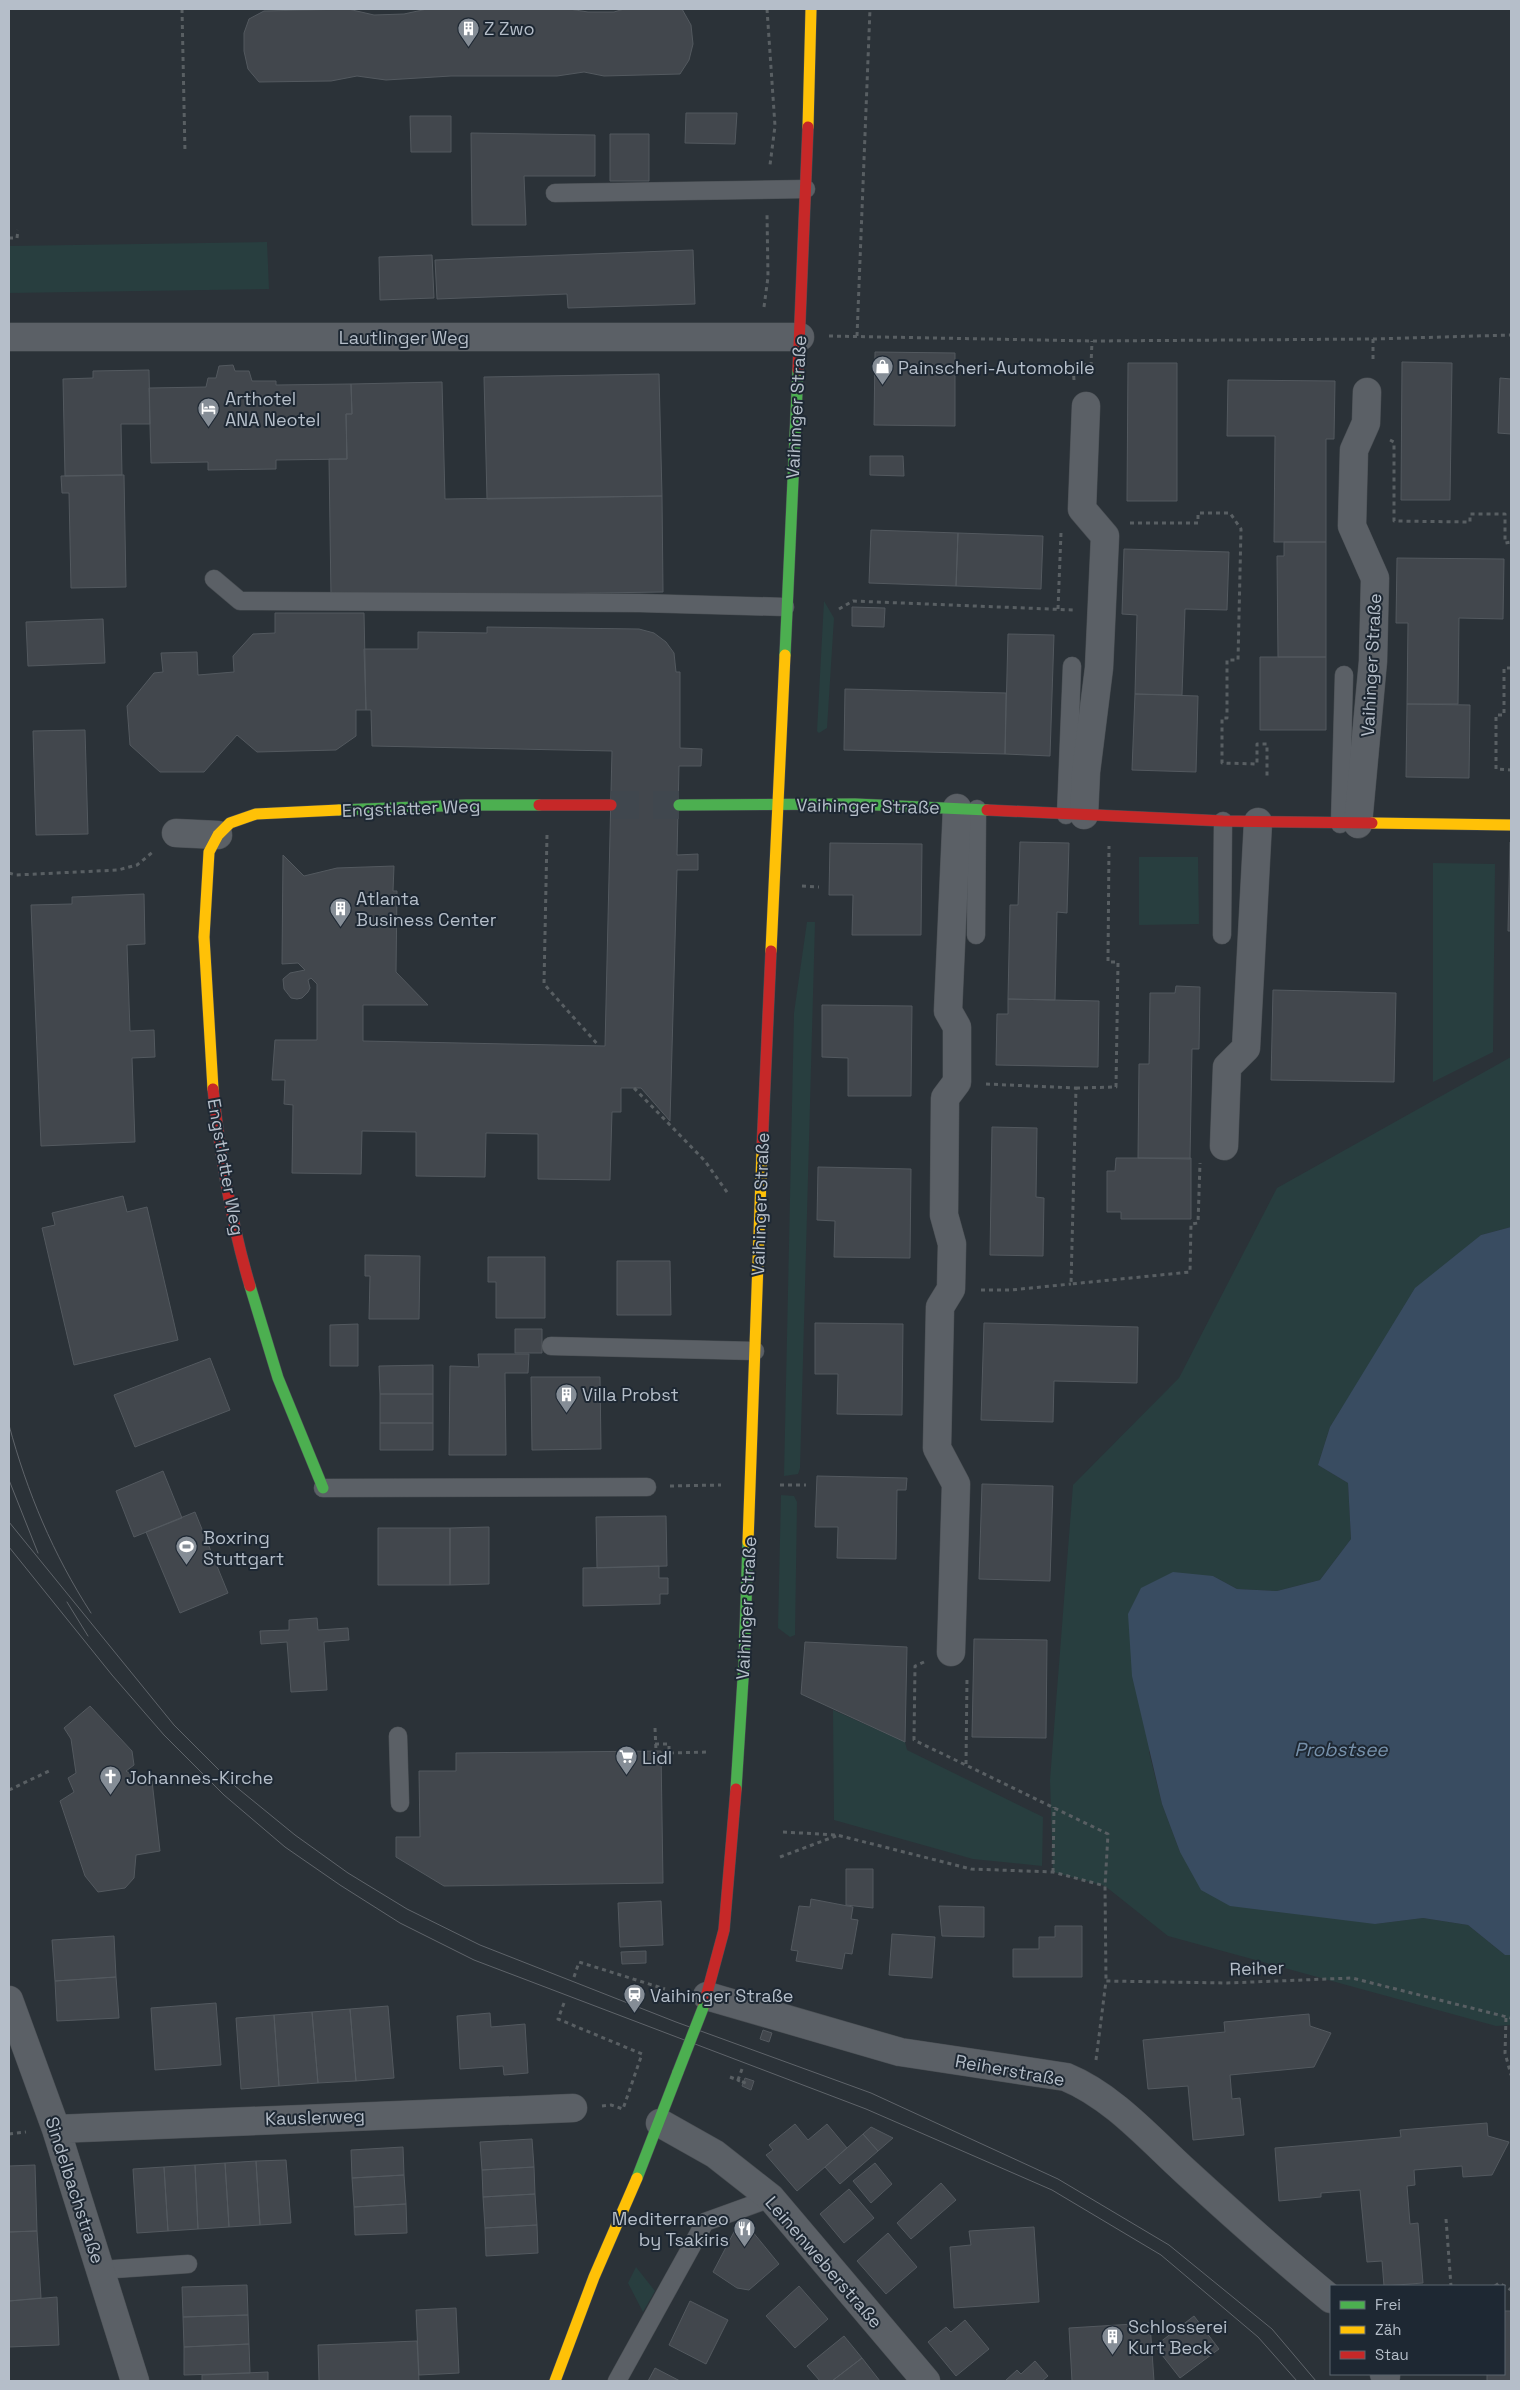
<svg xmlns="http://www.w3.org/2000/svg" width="1520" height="2390" font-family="'Space Grotesk',sans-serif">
	<rect width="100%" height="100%" fill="#2b3238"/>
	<path fill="#283e3f" d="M267 242 269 289 9 293V246Z
		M824 601 834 618 827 728 819 733 817 731Z
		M1139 857H1198L1199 924 1139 925Z
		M1433 863 1495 864 1493 1052 1433 1082Z
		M807 922H815L800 1468 798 1474 784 1476 794 1013Z
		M1511 1057V1227L1481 1235 1370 1364 1330 1427 1318 1465 1348 1483 1351 1539 1320 1580 1277 1591 1237 1589 1213 1576 1149 1752 1162 1804 1180 1852 1375 1924 1423 1918 1468 1925 1505 1955H1511V2025L1496 2026 1168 1936 1105 1886 1053 1872 1050 1780 1073 1485 1179 1378 1277 1188Z
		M781 1495 794 1496 797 1502 795 1635 790 1637 778 1628Z
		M833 1710 905 1742 907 1750 1043 1817 1042 1866 973 1859 834 1820Z
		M636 2267 655 2291 643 2312 628 2283Z"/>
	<path fill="#394c61" d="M1511 1227V1955H1505L1468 1925 1423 1918 1375 1924 1230 1906 1201 1890 1180 1852 1162 1804 1132 1676 1128 1614 1141 1588 1173 1572 1213 1576 1237 1589 1277 1591 1320 1580 1351 1539 1348 1483 1318 1465 1330 1427 1415 1288 1481 1235Z"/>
	<path fill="#42474d" stroke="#53595f" d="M348 9 374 15 404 14 427 9H569L588 12H614L624 9H682L691 25 693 44 689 60 680 74 604 76 584 72 557 76H451L386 80 357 76 331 81 259 82 248 69 244 51V33L249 19 264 11Z
		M686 113H737L735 144 685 143Z
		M410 116H451V152H411Z
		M471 133 595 135V176H524L526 225H472Z
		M610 134H649V181H610Z
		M693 250 695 304 568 308 567 294 437 299 435 260Z
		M432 255 434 298 380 300 379 257Z
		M875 352 955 353V426L874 425Z
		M1402 362 1452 363 1450 500H1401Z
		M1128 363H1177V501H1127Z
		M233 365 235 371H249L252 381H276V385L351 384 352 414H346L347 459 276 460V469L208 470V462L151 463 149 388 206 387 208 378H216L219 366Z
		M149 370 150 424H121L122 475 65 476 63 379 93 378V371Z
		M659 374 662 496 487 499 484 377Z
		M1500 378 1511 379V434L1498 433Z
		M1228 380 1335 381 1334 439H1326V542H1274L1275 436H1227Z
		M442 382 445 499 662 496 663 592 331 597 329 459H347L346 414H352L351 384Z
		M870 456H903L904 476 870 475Z
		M124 475 126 587 71 588 69 493H62L61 476Z
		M871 530 958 533 956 586 869 583Z
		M958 533 1043 536 1041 589 956 586Z
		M1284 542H1326V657H1278L1277 556H1284Z
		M1124 549 1229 552 1227 610 1185 609 1182 695 1135 694 1137 615 1122 614Z
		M1397 558 1504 559 1503 619 1459 618 1458 704H1407L1408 623H1396Z
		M852 607 885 608 884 627 852 626Z
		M275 613H364L366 710H356V736L336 750 257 752 237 735 204 772H160L130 745 127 706 154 673 163 672 161 653 197 652 198 675 234 672 233 656 253 634 275 633Z
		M103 619 105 663 28 666 26 622Z
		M487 627 639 629 654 633 666 642 674 653 676 672H680V748L702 749 701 766H679L677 855 698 854V870H677L670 1121 641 1088H621V1112H612L610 1180 538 1179V1134L486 1133 485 1177 416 1176V1132L362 1131 361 1174 292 1173 293 1105 284 1104 285 1080H272L275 1040H317V984L311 978 308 980 310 988 308 992 302 998 297 999 291 998 284 989 283 979 290 973 305 970 298 963 282 964 283 855 304 876 337 868 394 866 393 891H397L396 972 428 1005H363V1041L605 1046 612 751 372 746 371 710H366L364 649H418V632L487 633Z
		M1008 634 1054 635 1050 756 1005 754Z
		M1260 657H1326V730H1260Z
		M845 689 1006 693 1005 754 844 750Z
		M1135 694 1198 696 1196 772 1132 770Z
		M1407 704 1470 705 1469 778 1406 777Z
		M85 730 88 834 36 835 33 731Z
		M1020 842 1069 843 1067 913 1057 912 1055 1000 1008 999 1010 905H1018Z
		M1510 842H1511V931H1508Z
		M830 843 922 844 921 935H852L853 895H829Z
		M144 894 145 944 127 945 130 1031 154 1030 155 1057 132 1058 135 1142 41 1146 31 905 72 904V897Z
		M1176 986 1200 987 1199 1049H1192L1190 1159 1138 1158 1139 1064H1149L1150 993H1175Z
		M1273 990 1396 993 1394 1082 1271 1080Z
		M1008 999 1099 1001 1098 1067 996 1065 997 1014H1008Z
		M822 1005 912 1006 911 1096H848V1058L822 1057Z
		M992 1127 1037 1128 1036 1197 1044 1198 1043 1256 990 1255Z
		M1116 1158H1191V1219H1121V1212H1107V1171H1115Z
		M818 1167 911 1169 910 1258 834 1257 835 1221 817 1220Z
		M123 1196 127 1212 147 1207 178 1340 74 1365 42 1228 55 1225 52 1213Z
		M365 1255 420 1256 419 1319H369L370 1276H365Z
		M488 1257H545V1318H496V1282H488Z
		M617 1261H670L671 1315H617Z
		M815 1323 903 1324 902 1415 837 1414 838 1374H815Z
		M984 1323 1138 1327 1137 1383 1054 1381 1053 1422 981 1420Z
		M358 1324V1366H330V1325Z
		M515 1329H542V1353H515Z
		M478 1354H529L528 1373H505L506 1455H449L450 1366 479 1367Z
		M210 1358 230 1410 135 1447 114 1395Z
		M433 1365V1394H380L379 1366Z
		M531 1377H600L601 1449 532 1450Z
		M380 1394H433V1423H380Z
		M380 1423H433V1450H380Z
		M163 1471 182 1518 134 1537 116 1491Z
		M817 1476 907 1478 906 1490H897L896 1559 837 1558 838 1527H815Z
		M982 1484 1053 1486 1050 1581 979 1579Z
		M195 1512 228 1593 180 1613 146 1532Z
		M666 1516 667 1566 597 1568 596 1517Z
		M489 1527V1584L450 1585V1528Z
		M378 1528H450V1585H378Z
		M659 1566V1578H668V1594H660V1604L583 1606V1568Z
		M317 1618 318 1630 348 1628 349 1640 324 1642 327 1690 291 1692 287 1642 261 1644 260 1631 289 1630V1620Z
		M974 1639 1047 1640 1046 1738 972 1737Z
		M805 1642 907 1647 905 1742 801 1694Z
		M90 1706 132 1751 134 1765 126 1771 142 1782 152 1781 160 1851 136 1855 134 1878 125 1888 98 1892 85 1876 60 1801 74 1792 68 1778 76 1773 71 1739 64 1728Z
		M661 1751 663 1883 444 1886 396 1857V1837H420L419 1771H456V1753Z
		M846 1869H873V1908L846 1905Z
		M811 1899 853 1907 851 1919 858 1920 852 1954 845 1953 842 1969 796 1961 798 1951 791 1950 799 1906 810 1907Z
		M661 1901 663 1945 620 1947 618 1903Z
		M939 1906 984 1907V1937L942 1936Z
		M1055 1926H1082V1977H1013V1949H1039V1937H1055Z
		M892 1934 935 1937 932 1978 889 1975Z
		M114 1936 116 1977 55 1981 52 1940Z
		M646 1951V1963L622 1964 621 1952Z
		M116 1977 119 2018 57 2021 55 1981Z
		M216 2003 221 2065 155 2070 151 2008Z
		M388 2006 394 2078 356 2081 350 2009Z
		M350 2009 356 2081 318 2083 312 2012Z
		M312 2012 318 2083 279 2086 274 2015Z
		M490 2013 491 2027 525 2024 528 2073 504 2075 503 2066 460 2069 457 2016Z
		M1309 2014 1310 2026 1331 2033 1314 2067 1230 2075 1232 2099 1240 2098 1244 2135 1193 2140 1188 2086 1148 2089 1143 2040 1225 2032 1224 2022Z
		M274 2015 279 2086 241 2089 236 2018Z
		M763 2030 772 2033 769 2042 760 2039Z
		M745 2078 754 2081 751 2090 742 2086Z
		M1487 2123 1488 2136 1509 2142 1492 2175 1463 2177 1462 2166 1414 2170 1415 2185 1407 2186 1410 2224 1418 2223 1423 2283 1384 2286 1382 2261 1367 2262 1360 2190 1321 2193V2197L1279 2201 1275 2148 1401 2137 1400 2130Z
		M795 2124 808 2140 827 2124 847 2148 797 2191 766 2155 773 2150 769 2145Z
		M871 2127 893 2138 878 2151 863 2134Z
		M863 2134 878 2151 840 2184 825 2167Z
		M532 2139 534 2167 482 2170 480 2142Z
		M403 2147 404 2175 352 2178 351 2150Z
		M286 2160 291 2223 260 2225 256 2161Z
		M256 2161 260 2225 229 2227 225 2163Z
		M225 2163 229 2227 198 2229 195 2165Z
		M875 2163 892 2184 871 2203 853 2181Z
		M35 2165 37 2231 9 2232V2166Z
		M195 2165 198 2229 168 2231 164 2167Z
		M164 2167 168 2231 137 2233 133 2169Z
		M534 2167 535 2194 483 2197 482 2170Z
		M404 2175 406 2204 354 2207 352 2178Z
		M941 2183 956 2200 911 2239 897 2223Z
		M849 2189 874 2218 844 2243 820 2214Z
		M535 2194 537 2225 485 2228 483 2197Z
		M406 2204 407 2233 355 2235 354 2207Z
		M537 2225 538 2253 486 2256 485 2228Z
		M1034 2227 1039 2302 954 2308 950 2247 971 2245 969 2231Z
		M735 2230 752 2231 779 2264 749 2290 737 2288 713 2272Z
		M37 2231 41 2298 9 2301V2232Z
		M888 2233 917 2267 886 2294 857 2261Z
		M247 2285 248 2315 183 2317 182 2287Z
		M799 2286 828 2319 795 2348 766 2316Z
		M57 2297 59 2345 9 2347V2301Z
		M690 2301 728 2320 706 2364 669 2345Z
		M456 2308 459 2373 419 2375 416 2310Z
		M1504 2311H1511V2381H1487V2374H1504Z
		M248 2315 249 2344 184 2347 183 2317Z
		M1194 2316 1219 2349 1180 2378 1155 2346Z
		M965 2320 989 2349 956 2376 928 2342 946 2327 951 2332Z
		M1150 2323 1154 2381H1072L1069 2328Z
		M844 2336 862 2358 832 2381H820L807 2366Z
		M417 2341 419 2381H319L318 2345Z
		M249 2344 250 2373 184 2375V2347Z
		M862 2358 880 2381H832Z
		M1035 2361 1048 2376 1042 2381H1005L1017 2370 1021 2374Z
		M655 2368 680 2381H648Z
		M268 2372V2381H202V2375Z"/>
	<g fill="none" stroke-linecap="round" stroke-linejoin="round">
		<path stroke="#40474e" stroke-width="28" stroke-dasharray="28 14" stroke-linecap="butt" d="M611 805H679"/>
		<defs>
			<path id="lane" d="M555 193 806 189
				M214 579 240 601 640 603 785 607
				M1066 815 1072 666
				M1340 824 1344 675
				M976 935 977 809
				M1222 935 1223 821
				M551 1346 755 1351
				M323 1488 647 1487
				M398 1736 400 1803
				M100 2270 188 2264
				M617 2381 705 2222 771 2198"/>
			<path id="street" d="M9 337H800
				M1084 815 1086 772 1099 668 1105 536 1082 509 1086 406
				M1358 824 1373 661 1375 578 1352 526 1354 450 1366 423 1367 392
				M176 833 218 835
				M1224 1146 1227 1067 1246 1048 1258 822
				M951 1652 956 1484 937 1448 940 1307 951 1289 952 1244 944 1215 945 1098 957 1082V1027L948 1011 957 808
				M707 1996 900 2052 1066 2077C1112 2096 1148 2137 1185 2171 1233 2215 1281 2258 1331 2299
				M9 2000 56 2129 135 2381
				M660 2123 715 2154 771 2198 926 2381
				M56 2129 573 2108
				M1384 2374 1386 2376"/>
			<path id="fast" d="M785 655 798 370
				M679 805 855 804 987 810
				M339 810 466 805H539
				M250 1286 278 1378 323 1488
				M736 1789 744 1663 748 1542
				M637 2178 678 2072"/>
			<path id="slow" d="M808 127 811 9
				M1372 823 1511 825
				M771 951 785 655
				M213 1089 204 937 209 852 218 835 230 823 256 814 339 810
				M748 1542 762 1150
				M555 2381 594 2277 637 2178"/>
			<path id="jam" d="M798 370 808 127
				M539 805H611
				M987 810 1223 821 1372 823
				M213 1089C220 1155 231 1222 250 1286
				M762 1150 771 951
				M703 2008 724 1930 736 1789"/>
		</defs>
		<use href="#lane" stroke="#494e53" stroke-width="19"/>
		<use href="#street" stroke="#494e53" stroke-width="29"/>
		<use href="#fast" stroke="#494e53" stroke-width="12"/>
		<use href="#slow" stroke="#494e53" stroke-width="12"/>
		<use href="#jam" stroke="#494e53" stroke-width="12"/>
		<path stroke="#595f63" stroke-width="3" stroke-dasharray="4 4" stroke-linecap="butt" d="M182 9 185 153
			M767 9 775 126 770 165
			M9 238H17L18 230
			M764 307 768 277 767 214
			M829 336 1092 341 1373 339 1511 335
			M857 336 870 9
			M1373 339V363
			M1074 380 1073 365H1091L1092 341
			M1390 440 1394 442V521L1470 522V514H1505V543L1511 542
			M1130 523H1198V513H1230L1241 529 1238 660H1227V718H1222V763L1257 764V744H1267V776
			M839 609 853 601 1073 610
			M1058 609 1061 533
			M1511 668H1504V715H1496V769L1511 770
			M547 835 544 984 599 1046
			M9 873 16 875 118 870 137 865 154 851
			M802 886 819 887
			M986 1084 1076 1088 1071 1284 1190 1272 1191 1224 1198 1223 1200 1163
			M634 1088 705 1161 729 1195
			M1076 1088 1116 1087 1118 962H1108L1109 846
			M981 1290H1011L1071 1284
			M780 1485H806
			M670 1486 721 1485
			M924 1662 915 1666 914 1740 1108 1834 1105 1886 1106 1981
			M655 1728 656 1751
			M655 1744H669V1753L709 1752
			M966 1764 967 1678
			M9 1790 49 1771
			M783 1832 837 1835 971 1869 1053 1872 1105 1886
			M780 1857 836 1836
			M1053 1872 1054 1807
			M574 1977 579 1962 665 1989
			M564 2003 558 2019 642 2054 623 2109 611 2105 602 2106
			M1506 2018 1505 2053 1511 2075
			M1096 2060 1106 1981 1227 1983 1352 1978 1511 2018
			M742 2069 738 2080 748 2084
			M730 2077 740 2081
			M9 2134 26 2132
			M1446 2219 1451 2286
			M1495 2286 1499 2283 1511 2290"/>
		<use href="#lane" stroke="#5b6066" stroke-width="18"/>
		<use href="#street" stroke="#5b6066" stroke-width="28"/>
		<use href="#fast" stroke="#4caf50" stroke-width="11"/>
		<use href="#slow" stroke="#ffc107" stroke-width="11"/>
		<use href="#jam" stroke="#c62828" stroke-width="11"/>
		<path stroke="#5f646a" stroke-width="1" d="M9 1425C27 1492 53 1554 91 1613
			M9 1480 38 1553
			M9 1522 174 1725 235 1786 295 1835 348 1873 407 1909 480 1945 676 2022 871 2093 1058 2179 1169 2245 1272 2329 1316 2381
			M9 1547 112 1675 164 1735 224 1795 285 1847 340 1885 400 1923 474 1960 866 2109 1052 2190 1161 2255 1258 2337 1297 2381
			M67 1602 88 1636"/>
		<defs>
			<path id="fast-bridge" d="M678 2072 703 2008"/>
		</defs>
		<use href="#fast-bridge" stroke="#494e53" stroke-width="12" stroke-linecap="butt"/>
		<use href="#fast-bridge" stroke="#4caf50" stroke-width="11"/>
	</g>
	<defs>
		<symbol id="building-pin" viewBox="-11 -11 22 30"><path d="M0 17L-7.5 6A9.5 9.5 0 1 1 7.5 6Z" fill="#858d96" stroke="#1e2833"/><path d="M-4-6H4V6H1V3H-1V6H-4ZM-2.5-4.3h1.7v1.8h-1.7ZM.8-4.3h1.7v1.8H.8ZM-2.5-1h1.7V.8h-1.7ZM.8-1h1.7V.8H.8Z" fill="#fff"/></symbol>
		<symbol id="shop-pin" viewBox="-11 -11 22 30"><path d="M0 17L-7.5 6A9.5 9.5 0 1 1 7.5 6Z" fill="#858d96" stroke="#1e2833"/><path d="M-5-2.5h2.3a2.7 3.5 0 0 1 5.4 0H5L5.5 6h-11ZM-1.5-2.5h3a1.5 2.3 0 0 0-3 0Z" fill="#fff"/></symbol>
		<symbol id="hotel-pin" viewBox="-11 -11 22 30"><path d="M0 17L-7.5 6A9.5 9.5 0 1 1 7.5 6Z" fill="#858d96" stroke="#1e2833"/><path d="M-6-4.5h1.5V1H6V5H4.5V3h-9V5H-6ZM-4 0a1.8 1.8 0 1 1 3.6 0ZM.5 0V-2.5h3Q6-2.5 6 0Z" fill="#fff"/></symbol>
		<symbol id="stadium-pin" viewBox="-11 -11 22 30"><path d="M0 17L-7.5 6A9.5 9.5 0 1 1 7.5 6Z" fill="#858d96" stroke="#1e2833"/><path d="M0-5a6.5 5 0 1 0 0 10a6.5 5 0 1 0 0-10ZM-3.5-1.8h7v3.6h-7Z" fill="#fff"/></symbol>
		<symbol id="supermarket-pin" viewBox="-11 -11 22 30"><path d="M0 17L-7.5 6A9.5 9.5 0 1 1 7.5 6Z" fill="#858d96" stroke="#1e2833"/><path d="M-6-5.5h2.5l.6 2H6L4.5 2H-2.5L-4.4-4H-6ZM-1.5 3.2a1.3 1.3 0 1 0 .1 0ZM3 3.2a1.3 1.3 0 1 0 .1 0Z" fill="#fff"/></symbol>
		<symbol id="church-pin" viewBox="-11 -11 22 30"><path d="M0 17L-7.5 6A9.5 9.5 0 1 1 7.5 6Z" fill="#858d96" stroke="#1e2833"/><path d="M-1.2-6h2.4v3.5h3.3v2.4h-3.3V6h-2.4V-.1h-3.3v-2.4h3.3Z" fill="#fff"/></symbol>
		<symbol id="station-pin" viewBox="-11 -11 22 30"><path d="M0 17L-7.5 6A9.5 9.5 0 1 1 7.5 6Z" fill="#858d96" stroke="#1e2833"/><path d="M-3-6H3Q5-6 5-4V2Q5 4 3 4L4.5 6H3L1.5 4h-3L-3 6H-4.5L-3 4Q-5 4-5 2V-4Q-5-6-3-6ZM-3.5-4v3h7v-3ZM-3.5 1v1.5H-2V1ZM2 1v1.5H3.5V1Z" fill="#fff"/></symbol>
		<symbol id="restaurant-pin" viewBox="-11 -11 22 30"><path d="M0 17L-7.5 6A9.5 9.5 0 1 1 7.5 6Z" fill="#858d96" stroke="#1e2833"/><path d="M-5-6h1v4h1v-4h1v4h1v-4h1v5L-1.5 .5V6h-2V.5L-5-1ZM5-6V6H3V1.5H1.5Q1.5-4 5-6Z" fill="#fff"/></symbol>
	</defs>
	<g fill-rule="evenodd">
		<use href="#building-pin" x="456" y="16" width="25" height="34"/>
		<use href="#shop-pin" x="870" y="354" width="25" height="34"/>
		<use href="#hotel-pin" x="196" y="396" width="25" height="34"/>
		<use href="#building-pin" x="328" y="896" width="25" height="34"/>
		<use href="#building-pin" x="554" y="1382" width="25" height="34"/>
		<use href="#stadium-pin" x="174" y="1534" width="25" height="34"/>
		<use href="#supermarket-pin" x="614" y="1744" width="25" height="34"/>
		<use href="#church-pin" x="98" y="1764" width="25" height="34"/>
		<use href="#station-pin" x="622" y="1982" width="25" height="34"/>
		<use href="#restaurant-pin" x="732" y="2216" width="25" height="34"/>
		<use href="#building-pin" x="1100" y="2324" width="25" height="34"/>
	</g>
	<g text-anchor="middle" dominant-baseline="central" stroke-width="4" stroke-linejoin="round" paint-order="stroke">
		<g font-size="18" fill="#b5bec9" stroke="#1e2833" text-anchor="start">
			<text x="484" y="28">Z Zwo</text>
			<text x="898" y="367">Painscheri-Automobile</text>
			<text x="225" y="398">Arthotel<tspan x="225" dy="21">ANA Neotel</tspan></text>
			<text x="356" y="898">Atlanta<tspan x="356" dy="21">Business Center</tspan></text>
			<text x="582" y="1394">Villa Probst</text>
			<text x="203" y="1537">Boxring<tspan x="203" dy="21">Stuttgart</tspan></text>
			<text x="642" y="1757">Lidl</text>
			<text x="126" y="1777">Johannes-Kirche</text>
			<text x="650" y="1995">Vaihinger Straße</text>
			<text x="729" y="2218" text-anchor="end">Mediterraneo<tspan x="729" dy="21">by Tsakiris</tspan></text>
			<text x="1128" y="2326">Schlosserei<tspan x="1128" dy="21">Kurt Beck</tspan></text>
		</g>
		<g font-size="18" fill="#b5bec9" stroke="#1e2833">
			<text x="404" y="337">Lautlinger Weg</text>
			<text transform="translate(796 407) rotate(-87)">Vaihinger Straße</text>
			<text transform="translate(1371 665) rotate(-87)">Vaihinger Straße</text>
			<text transform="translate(868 806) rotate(1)">Vaihinger Straße</text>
			<text transform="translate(411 808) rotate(-2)">Engstlatter Weg</text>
			<text transform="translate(226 1167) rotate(80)">Engstlatter Weg</text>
			<text transform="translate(760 1204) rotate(-88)">Vaihinger Straße</text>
			<text transform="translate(746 1608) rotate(-87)">Vaihinger Straße</text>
			<text transform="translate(1257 1968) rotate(-2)">Reiher</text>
			<text transform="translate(1010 2070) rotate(10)">Reiherstraße</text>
			<text transform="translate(315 2117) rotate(-2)">Kauslerweg</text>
			<text transform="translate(75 2190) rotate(72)">Sindelbachstraße</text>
			<text transform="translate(824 2262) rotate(49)">Leinenweberstraße</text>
		</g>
		<g font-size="19" font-style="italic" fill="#7791ab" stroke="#1e2833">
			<text x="1341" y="1749">Probstsee</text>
		</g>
	</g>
	<rect width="1520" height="2390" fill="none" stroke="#b5bec9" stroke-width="20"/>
	<rect x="1330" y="2285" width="175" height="90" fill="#1e2833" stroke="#5a646f"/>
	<rect x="1340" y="2301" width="25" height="8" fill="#4caf50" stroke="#5a646f"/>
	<text x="1375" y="2310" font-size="15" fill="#b5bec9">Frei</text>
	<rect x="1340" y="2326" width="25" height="8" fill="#ffc107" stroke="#5a646f"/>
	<text x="1375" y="2335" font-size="15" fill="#b5bec9">Zäh</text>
	<rect x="1340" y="2351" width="25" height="8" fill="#c62828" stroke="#5a646f"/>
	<text x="1375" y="2360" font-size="15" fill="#b5bec9">Stau</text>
</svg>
